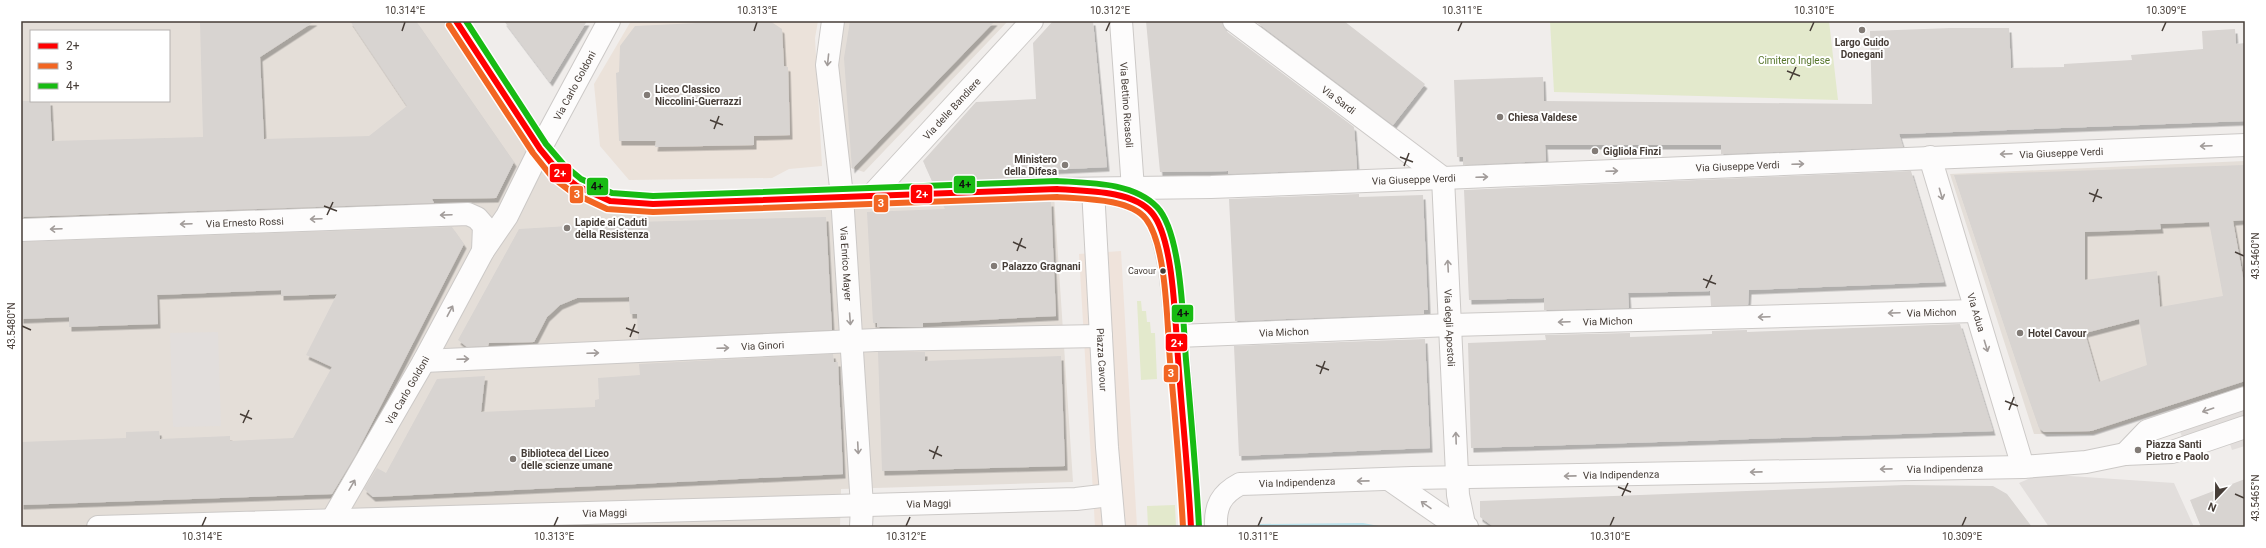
<svg xmlns="http://www.w3.org/2000/svg" width="2266" height="548" font-family="Roboto,sans-serif">
	<defs>
		<filter id="shadow"><feDropShadow dx="2.5" dy="4.5" stdDeviation="0" flood-color="#0004"/></filter>
	</defs>
	<rect width="100%" height="100%" fill="#f0edeb"/>
	<path fill="#e4ded8" fill-rule="evenodd" d="M21 21H443L543 170 593 202 1054 195 1073 482 841 489 840 527H21ZM31 31H169V101H31Z
		M843 21H1008L864 172 845 166 838 56Z
		M2245 161V386L2093 434H2034L1950 174Z"/>
	<path fill="#efe3db" d="M1121 251 1137 527H1095L1079 254Z"/>
	<path fill="#ebe2da" d="M631 21H818L815 38 822 166 789 169 772 178 629 180 600 146 594 84Z"/>
	<path fill="#e3e9cc" d="M1550 21H1829L1838 100 1554 92Z
		M1137 301H1141L1142 311H1146L1147 322H1150L1151 333H1155L1157 379 1141 380Z
		M1175 505 1176 527H1148L1147 506Z"/>
	<path fill="#e2dedc" d="M218 332 221 426 173 427 170 333Z
		M2245 387V446L2232 450 2225 429 2184 442 2172 411Z
		M2040 474 2174 483 2194 527H2049L2019 483Z"/>
	<path fill="#bce3ed" d="M1363 523 1384 527H1258V524Z"/>
	<path fill="#d8d4d1" fill-rule="evenodd" filter="url(#shadow)" d="M200 21H315L260 57 264 139 369 136 407 106 350 21H416L514 162 496 198 432 199 434 203 21 217V101H50L52 141 203 137Z
		M504 21H587L550 82Z
		M739 21H770L782 29 784 66 788 67 790 135 754 136V145L655 147 656 141H619L616 73 619 72 620 46 635 26Z
		M850 21H995L852 169 844 58Z
		M1053 21H1093L1107 167 1049 170V177L932 181 923 161 976 102 1036 99 1033 43Z
		M1146 21H1222L1226 31 1354 127 1357 169 1228 174V171L1160 172Z
		M1255 21H1344L1425 84 1393 125Z
		M1951 28H2009L2011 68 2064 67V64L2132 60 2131 55 2203 49 2202 31 2235 29 2236 44 2245 43V121L1899 134 1903 147 1721 154V145H1545L1546 161 1463 165V157H1457L1454 80 1543 77 1544 101 1872 104 1870 31Z
		M2245 165V220L2233 221 2245 288V381L2091 431 2044 432 2039 428 2024 385 1954 175ZM2209 222 2223 296 2160 307 2157 271 2085 280V232L2161 229 2160 224ZM2139 319 2147 365 2099 382 2085 333Z
		M1911 171 1944 282 1749 290 1748 305 1711 306 1710 291 1628 293 1629 308 1544 310V298L1469 300 1464 190Z
		M1359 194V197L1423 195 1428 310H1424V314L1235 321 1229 199Z
		M1051 202 1056 316 923 323V327H877V323H873L867 212 945 209 943 205Z
		M826 217 832 330 638 339 637 314H630L629 297 577 298 560 305 547 317 534 342 489 343 488 346 467 347 458 340 519 229 635 222Z
		M452 227 464 244 355 456 332 494 21 505V442L126 438V432L159 431 160 439 230 436V441L293 438 332 367 306 355 337 294 281 296V290L157 295 158 324 69 327V317L21 319V242Z
		M1960 324 1993 431 1471 448 1468 343 1546 340 1545 335 1630 333V337L1712 334V331L1747 330V332Z
		M1425 339 1430 448 1239 456 1234 346Z
		M878 352H925V361L1061 356 1065 466 882 471Z
		M833 354 834 362H838L843 474 373 497 364 489 377 468 386 473 437 379 485 376 481 412 595 407V400L599 399 598 378 640 375 639 364Z
		M2245 479V527H2201L2190 500Z
		M1905 485 1993 486 2007 494 2032 527H1494L1480 517V501Z"/>
	<g fill="none" stroke-linecap="round" stroke-linejoin="round">
		<defs>
			<g id="minor">
				<path d="M456 21 540 149 558 171 577 186 610 201 653 204 1044 189 1072 190"/>
				<path id="s1" d="M833 21 827 65 842 196 862 506 861 527"/>
				<path id="s2" d="M1121 21 1133 189"/>
				<path id="s3" d="M1234 21 1443 178"/>
				<path id="s4" d="M1930 157 2023 467"/>
				<path id="s5" d="M1443 178 1458 495 1464 524 1467 527"/>
				<path id="s6" d="M1057 189 1211 187 1443 178 2245 145"/>
				<path id="s7" d="M1093 189 1107 447 1114 527"/>
				<path d="M1111 194C1124 197 1146 203 1153 215 1172 243 1174 312 1177 345 1183 406 1188 466 1191 527"/>
				<path id="s8" d="M871 196 1032 21"/>
				<path id="s9" d="M21 230 468 214 477 218 484 226 483 251"/>
				<path id="s10" d="M1177 336 1451 325 1975 311"/>
				<path id="s11" d="M424 361 876 340 1101 336"/>
				<path d="M2125 454 2147 431 2245 398"/>
				<path d="M1390 480 1458 527"/>
				<path id="s12" d="M98 527 1076 499 1110 495"/>
				<path id="s13" d="M328 527 424 361 483 251 507 216 540 149 609 21"/>
				<path id="s14" d="M1216 527C1215 506 1221 494 1240 484L1412 478 2023 467 2086 462 2125 454 2172 452 2245 427"/>
			</g>
		</defs>
		<use href="#minor" stroke="#ccc9c7" stroke-width="24"/>
		<use href="#minor" stroke="#fdfcfc" stroke-width="22"/>
		<defs>
			<path id="bus-1" d="M456 21 540 149 558 171 577 186 610 201 653 204 1057 189C1084 191 1133 190 1152 213 1174 239 1175 323 1178 358 1182 414 1188 470 1191 527"/>
			<path id="bus-2" d="M449 25 533 153 552 177 573 193 607 209 653 212 1057 197C1081 199 1130 198 1146 219 1167 246 1167 326 1170 361 1175 416 1180 472 1183 527"/>
			<path id="bus-3" d="M466 21 546 144 564 165 581 179 612 193 653 196 1057 181C1089 183 1133 182 1157 207 1182 233 1183 324 1186 360 1191 416 1196 471 1199 527"/>
		</defs>
		<use href="#bus-1" stroke="#fff" stroke-width="9"/>
		<use href="#bus-2" stroke="#fff" stroke-width="9"/>
		<use href="#bus-3" stroke="#fff" stroke-width="9"/>
		<use href="#bus-1" stroke="#f00" stroke-width="6"/>
		<use href="#bus-2" stroke="#f26522" stroke-width="6"/>
		<use href="#bus-3" stroke="#18bb13" stroke-width="6"/>
	</g>
	<defs><path id="oneway-shaft" d="M-6 0H5M1.5-3L5.5 0L1.5 3" fill="none" stroke-width="1.6" stroke-linecap="round" stroke-linejoin="round"/></defs>
	<g stroke="#a29c9a">
		<use href="#oneway-shaft" transform="translate(828 60) rotate(96)"/>
		<use href="#oneway-shaft" transform="translate(2206 146) rotate(178)"/>
		<use href="#oneway-shaft" transform="translate(2006 154) rotate(178)"/>
		<use href="#oneway-shaft" transform="translate(1798 164) rotate(-2)"/>
		<use href="#oneway-shaft" transform="translate(1612 171) rotate(-2)"/>
		<use href="#oneway-shaft" transform="translate(1482 177) rotate(-2)"/>
		<use href="#oneway-shaft" transform="translate(1941 194) rotate(74)"/>
		<use href="#oneway-shaft" transform="translate(446 215) rotate(178)"/>
		<use href="#oneway-shaft" transform="translate(316 219) rotate(178)"/>
		<use href="#oneway-shaft" transform="translate(186 224) rotate(178)"/>
		<use href="#oneway-shaft" transform="translate(56 229) rotate(178)"/>
		<use href="#oneway-shaft" transform="translate(1448 266) rotate(-93)"/>
		<use href="#oneway-shaft" transform="translate(450 311) rotate(-62)"/>
		<use href="#oneway-shaft" transform="translate(1894 313) rotate(178)"/>
		<use href="#oneway-shaft" transform="translate(1764 317) rotate(178)"/>
		<use href="#oneway-shaft" transform="translate(850 319) rotate(86)"/>
		<use href="#oneway-shaft" transform="translate(1564 322) rotate(178)"/>
		<use href="#oneway-shaft" transform="translate(1986 346) rotate(73)"/>
		<use href="#oneway-shaft" transform="translate(723 348) rotate(-2)"/>
		<use href="#oneway-shaft" transform="translate(593 353) rotate(-2)"/>
		<use href="#oneway-shaft" transform="translate(463 359) rotate(-2)"/>
		<use href="#oneway-shaft" transform="translate(2208 410) rotate(161)"/>
		<use href="#oneway-shaft" transform="translate(1456 438) rotate(-92)"/>
		<use href="#oneway-shaft" transform="translate(858 448) rotate(87)"/>
		<use href="#oneway-shaft" transform="translate(1886 469) rotate(179)"/>
		<use href="#oneway-shaft" transform="translate(1756 472) rotate(179)"/>
		<use href="#oneway-shaft" transform="translate(1570 476) rotate(179)"/>
		<use href="#oneway-shaft" transform="translate(1363 481) rotate(179)"/>
		<use href="#oneway-shaft" transform="translate(352 485) rotate(-60)"/>
		<use href="#oneway-shaft" transform="translate(1426 505) rotate(-145)"/>
	</g>
	<path fill="none" stroke="#463d37" stroke-width="1.5" d="M402 31 405 22M754 31 757 22M1106 31 1110 22M1458 31 1462 22M1810 31 1814 22M2162 31 2166 22M1787 71 1800 76M1790 80 1796 67M710 120 723 125M714 129 719 116M1400 157 1413 162M1404 166 1409 153M2089 193 2102 198M2093 202 2098 189M324 206 337 211M327 215 333 202M1013 242 1026 248M1017 251 1022 238M2235 252 2244 256M1703 279 1716 284M1706 288 1712 275M22 326 31 330M626 328 639 333M630 337 635 324M1316 365 1329 370M1320 374 1325 361M2005 401 2018 406M2009 410 2014 397M240 414 252 419M243 423 249 410M929 450 942 456M933 459 938 446M1618 487 1631 492M2235 494 2244 498M1622 496 1628 483M202 526 206 517M554 526 558 517M906 526 910 517M1258 526 1262 517M1610 526 1614 517M1962 526 1966 517"/>
	<g fill="#827b76" stroke="#fff" stroke-width="1.5">
		<circle cx="1862" cy="30" r="4"/>
		<circle cx="647" cy="95" r="4"/>
		<circle cx="1500" cy="117" r="4"/>
		<circle cx="1595" cy="151" r="4"/>
		<circle cx="1065" cy="165" r="4"/>
		<circle cx="567" cy="228" r="4"/>
		<circle cx="994" cy="266" r="4"/>
		<circle cx="2020" cy="333" r="4"/>
		<circle cx="2138" cy="450" r="4"/>
		<circle cx="513" cy="459" r="4"/>
	</g>
	<circle fill="#463d37" stroke="#fff" stroke-width="1.5" cx="1163" cy="271" r="3.5"/>
	<g text-anchor="middle" dominant-baseline="central" stroke-width="4" stroke-linejoin="round" paint-order="stroke">
		<g font-size="9" fill="#463d37" stroke="#fff" text-anchor="end">
			<text x="1156" y="271">Cavour</text>
		</g>
		<g font-size="10" font-weight="bold" fill="#463d37" stroke="#fff" text-anchor="start">
			<text x="1862" y="42" text-anchor="middle">Largo Guido<tspan x="1862" dy="12">Donegani</tspan></text>
			<text x="655" y="89">Liceo Classico<tspan x="655" dy="12">Niccolini-Guerrazzi</tspan></text>
			<text x="1508" y="117">Chiesa Valdese</text>
			<text x="1603" y="151">Gigliola Finzi</text>
			<text x="1057" y="159" text-anchor="end">Ministero<tspan x="1057" dy="12">della Difesa</tspan></text>
			<text x="575" y="222">Lapide ai Caduti<tspan x="575" dy="12">della Resistenza</tspan></text>
			<text x="1002" y="266">Palazzo Gragnani</text>
			<text x="2028" y="333">Hotel Cavour</text>
			<text x="2146" y="444">Piazza Santi<tspan x="2146" dy="12">Pietro e Paolo</tspan></text>
			<text x="521" y="453">Biblioteca del Liceo<tspan x="521" dy="12">delle scienze umane</tspan></text>
		</g>
		<g font-size="10" fill="#57762c" stroke="#fff">
			<text x="1794" y="60">Cimitero Inglese</text>
		</g>
		<g font-size="10" fill="#463d37" stroke="#fff">
			<text stroke="none"><textPath href="#s13" startOffset="506">Via Carlo Goldoni</textPath></text>
			<text stroke="none"><textPath href="#s3" startOffset="131">Via Sardi</textPath></text>
			<text stroke="none"><textPath href="#s2" startOffset="84">Via Bettino Ricasoli</textPath></text>
			<text stroke="none"><textPath href="#s8" startOffset="119">Via delle Bandiere</textPath></text>
			<text stroke="none"><textPath href="#s6" startOffset="1005">Via Giuseppe Verdi</textPath></text>
			<text stroke="none"><textPath href="#s6" startOffset="681">Via Giuseppe Verdi</textPath></text>
			<text stroke="none"><textPath href="#s6" startOffset="357">Via Giuseppe Verdi</textPath></text>
			<text stroke="none"><textPath href="#s9" startOffset="224">Via Ernesto Rossi</textPath></text>
			<text stroke="none"><textPath href="#s1" startOffset="244">Via Enrico Mayer</textPath></text>
			<text stroke="none"><textPath href="#s10" startOffset="755">Via Michon</textPath></text>
			<text stroke="none"><textPath href="#s4" startOffset="162">Via Adua</textPath></text>
			<text stroke="none"><textPath href="#s10" startOffset="431">Via Michon</textPath></text>
			<text stroke="none"><textPath href="#s5" startOffset="150">Via degli Apostoli</textPath></text>
			<text stroke="none"><textPath href="#s10" startOffset="107">Via Michon</textPath></text>
			<text stroke="none"><textPath href="#s11" startOffset="339">Via Ginori</textPath></text>
			<text stroke="none"><textPath href="#s7" startOffset="171">Piazza Cavour</textPath></text>
			<text stroke="none"><textPath href="#s13" startOffset="158">Via Carlo Goldoni</textPath></text>
			<text stroke="none"><textPath href="#s14" startOffset="758">Via Indipendenza</textPath></text>
			<text stroke="none"><textPath href="#s14" startOffset="434">Via Indipendenza</textPath></text>
			<text stroke="none"><textPath href="#s14" startOffset="110">Via Indipendenza</textPath></text>
			<text stroke="none"><textPath href="#s12" startOffset="831">Via Maggi</textPath></text>
			<text stroke="none"><textPath href="#s12" startOffset="507">Via Maggi</textPath></text>
		</g>
	</g>
	<g stroke="#fff" stroke-width="1.5">
		<rect x="549" y="163" width="23" height="20" rx="4" fill="#f00"/>
		<rect x="953" y="175" width="23" height="19" rx="4" fill="#18bb13"/>
		<rect x="586" y="177" width="23" height="19" rx="4" fill="#18bb13"/>
		<rect x="910" y="184" width="23" height="20" rx="4" fill="#f00"/>
		<rect x="569" y="185" width="15" height="19" rx="4" fill="#f26522"/>
		<rect x="873" y="194" width="16" height="19" rx="4" fill="#f26522"/>
		<rect x="1171" y="304" width="23" height="19" rx="4" fill="#18bb13"/>
		<rect x="1165" y="333" width="23" height="19" rx="4" fill="#f00"/>
		<rect x="1163" y="364" width="16" height="19" rx="4" fill="#f26522"/>
	</g>
	<g font-size="11" text-anchor="middle" font-weight="bold" fill="#fff">
		<text x="560" y="177">2+</text>
		<text x="922" y="198">2+</text>
		<text x="577" y="198">3</text>
		<text x="881" y="207">3</text>
		<text x="1177" y="347">2+</text>
		<text x="1171" y="377">3</text>
	</g>
	<g font-size="11" text-anchor="middle" font-weight="bold" fill="#111">
		<text x="965" y="188">4+</text>
		<text x="597" y="190">4+</text>
		<text x="1183" y="317">4+</text>
	</g>
	<rect width="2266" height="548" fill="none" stroke="#ffffff" stroke-width="44"/>
	<rect x="30" y="30" width="140" height="72" fill="#ffffff" stroke="#b5b1af"/>
	<rect x="38" y="43" width="20" height="6" fill="#ff0000" stroke="#b5b1af"/>
	<text x="66" y="50" font-size="12" fill="#463d37">2+</text>
	<rect x="38" y="63" width="20" height="6" fill="#f26522" stroke="#b5b1af"/>
	<text x="66" y="70" font-size="12" fill="#463d37">3</text>
	<rect x="38" y="83" width="20" height="6" fill="#18bb13" stroke="#b5b1af"/>
	<text x="66" y="90" font-size="12" fill="#463d37">4+</text>
	<g transform="translate(2216 498) rotate(202)" stroke="#ffffff" stroke-width="3" paint-order="stroke">
	<path d="M0-3L7 15L0 10L-7 15Z" fill="#463d37"/>
	<text y="-6" font-size="11" font-weight="bold" text-anchor="middle" fill="#463d37">N</text>
	</g>
	<rect x="22" y="22" width="2222" height="504" fill="none" stroke="#463d37" stroke-width="1.5"/>
	<g font-size="10" text-anchor="middle" fill="#463d37">
		<text x="405" y="14">10.314°E</text>
		<text x="757" y="14">10.313°E</text>
		<text x="1110" y="14">10.312°E</text>
		<text x="1462" y="14">10.311°E</text>
		<text x="1814" y="14">10.310°E</text>
		<text x="2166" y="14">10.309°E</text>
		<text transform="translate(2255 256) rotate(-90)" y="4">43.5460°N</text>
		<text transform="translate(11 326) rotate(-90)" y="4">43.5480°N</text>
		<text transform="translate(2255 498) rotate(-90)" y="4">43.5465°N</text>
		<text x="202" y="540">10.314°E</text>
		<text x="554" y="540">10.313°E</text>
		<text x="906" y="540">10.312°E</text>
		<text x="1258" y="540">10.311°E</text>
		<text x="1610" y="540">10.310°E</text>
		<text x="1962" y="540">10.309°E</text>
	</g>
</svg>
